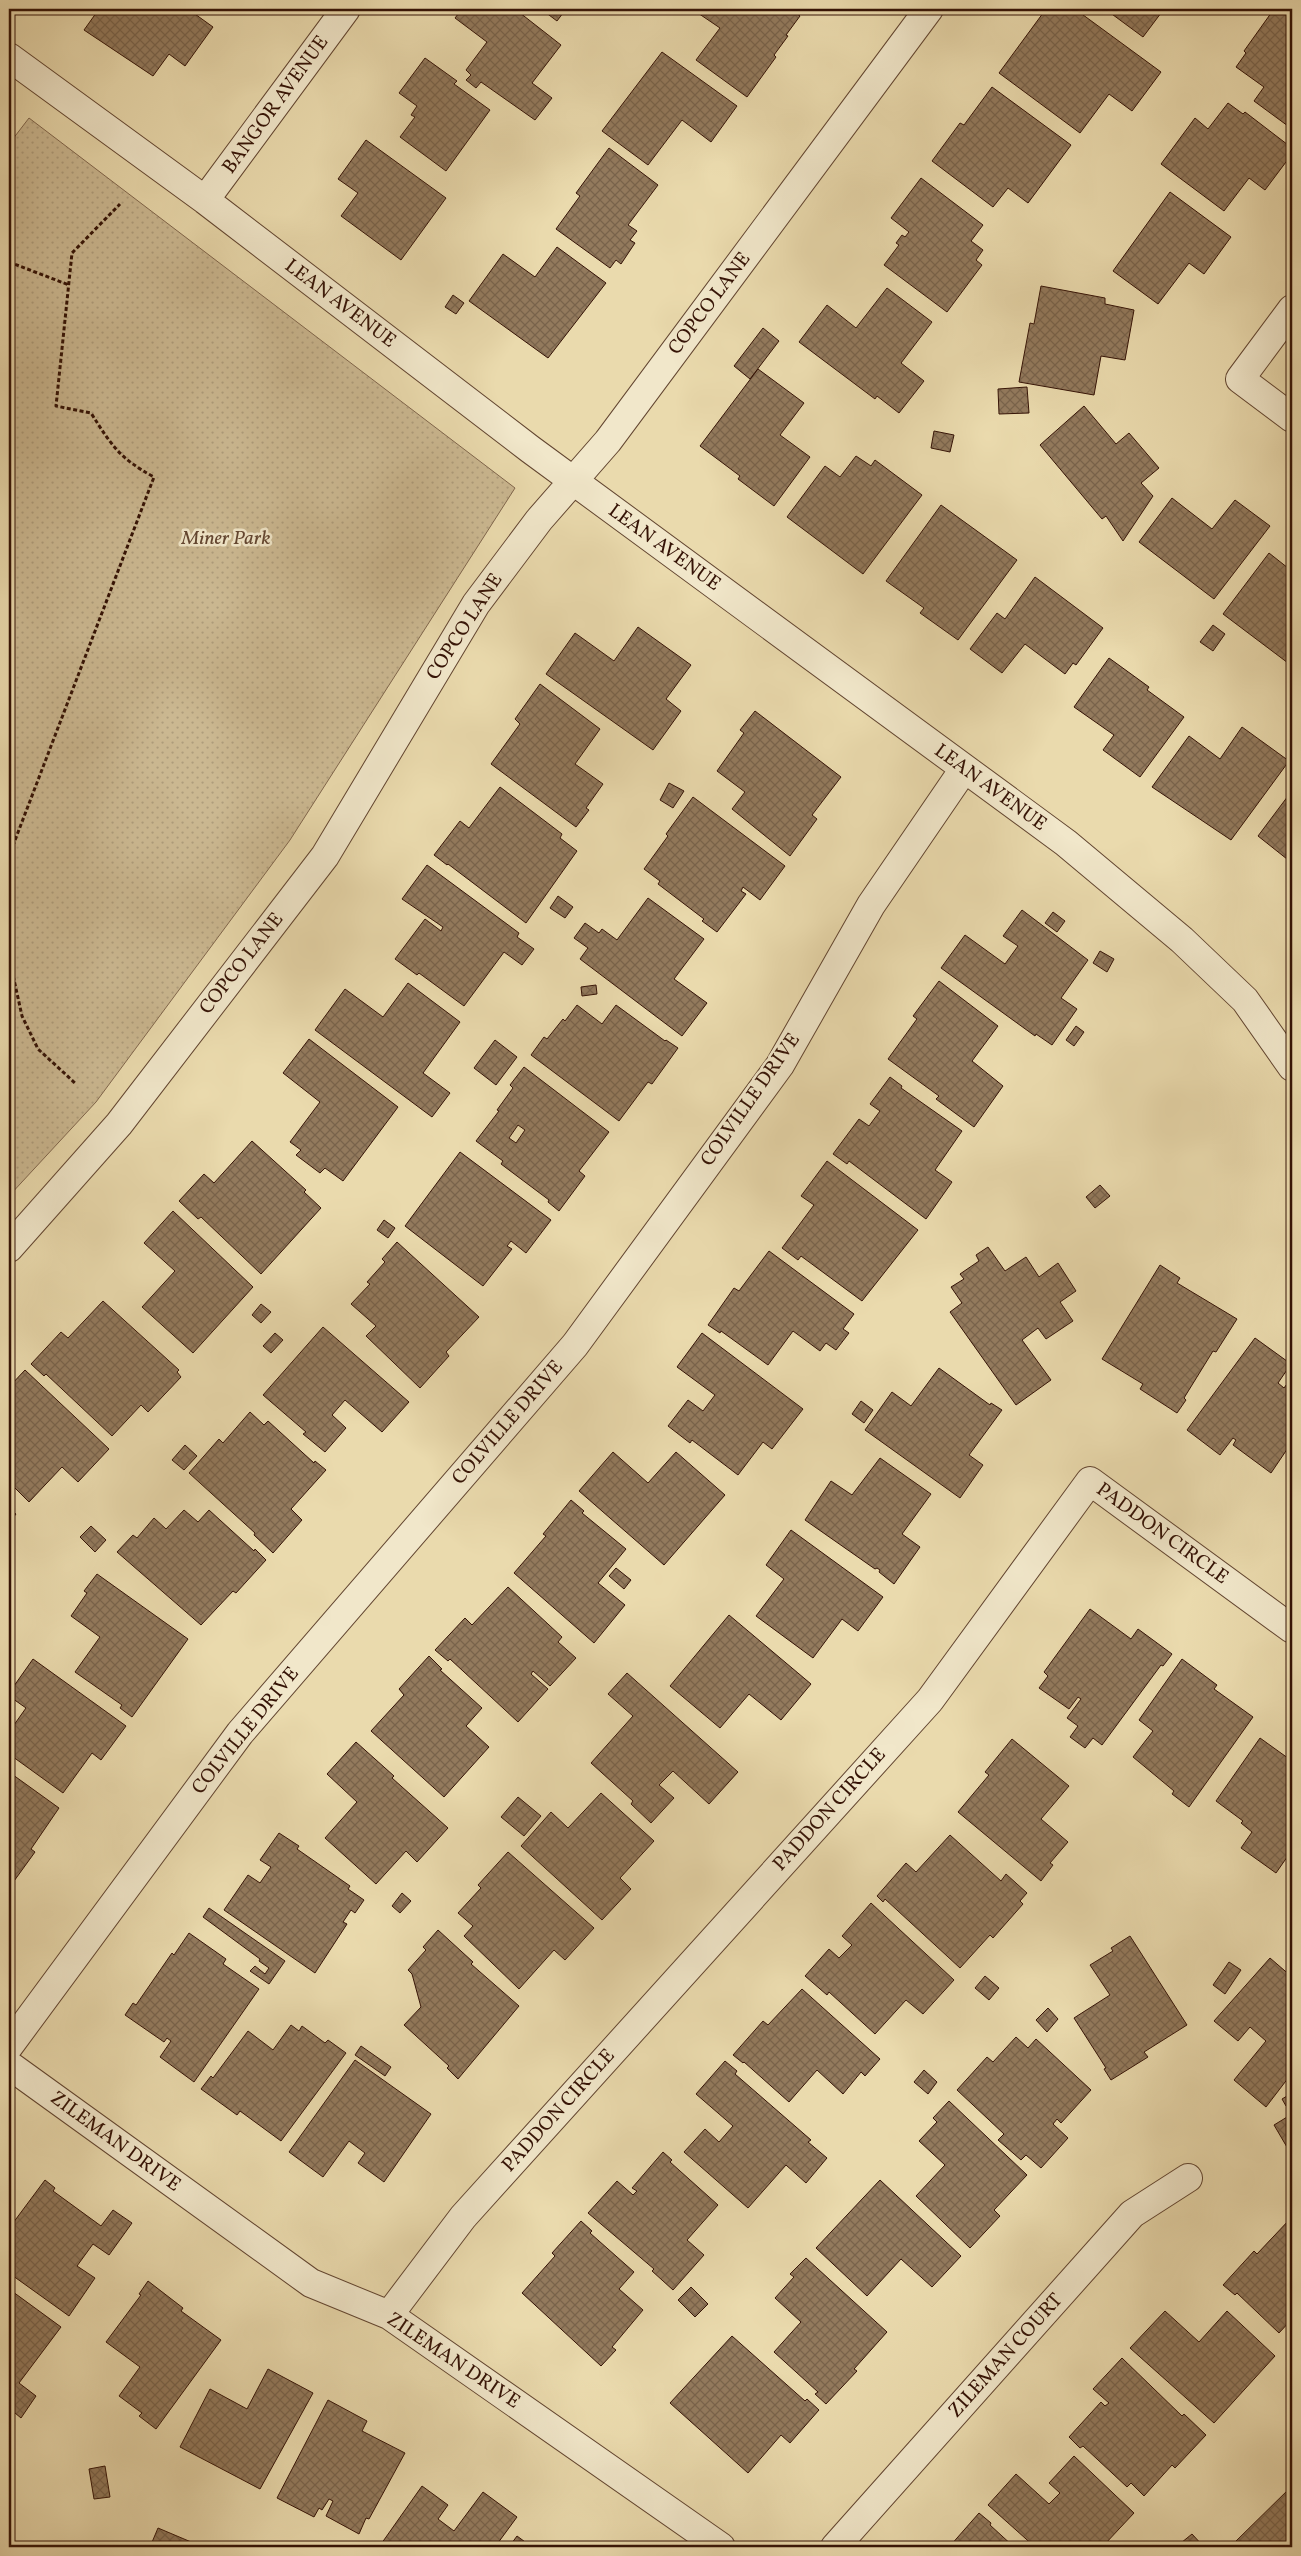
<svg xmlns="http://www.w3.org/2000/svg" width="1301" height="2556" font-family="Vollkorn,serif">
	<defs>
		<pattern id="park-dots" width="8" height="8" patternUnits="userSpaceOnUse" patternTransform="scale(1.25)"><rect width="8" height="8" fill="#cbb891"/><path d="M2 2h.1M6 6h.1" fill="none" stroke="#af9d7c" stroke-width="1.8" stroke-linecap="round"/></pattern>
		<pattern id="building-cross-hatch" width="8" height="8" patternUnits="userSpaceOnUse" patternTransform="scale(1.25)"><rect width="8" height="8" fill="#937a5d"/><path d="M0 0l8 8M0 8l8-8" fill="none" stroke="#79634b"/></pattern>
	</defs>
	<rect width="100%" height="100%" fill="#eadaad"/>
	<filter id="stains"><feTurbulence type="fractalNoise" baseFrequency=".004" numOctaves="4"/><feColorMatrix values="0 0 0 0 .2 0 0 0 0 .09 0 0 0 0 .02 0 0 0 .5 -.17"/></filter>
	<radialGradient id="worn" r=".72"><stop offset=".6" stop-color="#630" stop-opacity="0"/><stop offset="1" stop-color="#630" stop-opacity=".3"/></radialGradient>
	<path fill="url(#park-dots)" stroke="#80664c" d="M29 118 515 488 290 840 96 1102 9 1196V144Z"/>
	<path fill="url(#building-cross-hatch)" stroke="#351306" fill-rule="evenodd" d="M99 9H188L213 27 185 66 169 54 153 76 84 30Z
		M462 9H515L561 45 532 83 552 98 535 120 481 82 476 88 466 80 471 75 466 70 487 42 455 18Z
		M541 9H566L557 21Z
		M692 9H791L800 16 786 35 788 36 774 55 776 57 747 97 696 60 720 28Z
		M1046 9H1075L1161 72 1132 111 1109 94 1080 133 999 73Z
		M1105 9H1164L1143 37Z
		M1274 9H1283L1292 15V129L1254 101 1264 87 1236 67 1246 53 1244 51Z
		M662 52 737 106 711 142 682 120 648 165 602 131Z
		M425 58 457 81 454 84 490 110 446 171 400 137 415 117 411 115 417 106 399 93Z
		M992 87 1071 145 1028 203 1008 188 993 207 932 161 960 123 964 125Z
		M1228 103 1243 114 1245 112 1292 148V154L1265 190 1249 178 1224 211 1161 164 1195 118 1208 129Z
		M366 140 446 198 401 260 341 216 358 193 338 179Z
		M609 148 658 185 628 225 637 231 630 240 635 243 621 264 616 260 610 268 556 229 580 196 576 193Z
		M921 178 983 225 971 241 983 250 976 260 982 265 947 312 884 265 899 245 896 243 902 235 905 237 909 232 891 218Z
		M1170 192 1231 237 1204 274 1189 263 1158 304 1113 271Z
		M557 247 606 283 548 358 469 301 503 254 535 277Z
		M1041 286 1105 298V304L1134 310 1125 360 1101 356 1094 395 1019 382 1030 323 1034 324Z
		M887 288 932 322 901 363 924 381 899 413 877 396 875 399 799 342 827 305 856 328Z
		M453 295 464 303 456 314 445 307Z
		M763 328 779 341 750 379 734 366Z
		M758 369 804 403 780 435 810 457 774 506 738 479 740 476 700 446Z
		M1027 387 1029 413 999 414 998 389Z
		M1084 406 1116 444 1129 433 1159 468 1141 483 1153 496 1123 541 1106 516 1102 519 1040 445Z
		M934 431 954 435 950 452 931 448Z
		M856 456 871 466 875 460 922 495 863 574 787 517 825 466 840 477Z
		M1172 498 1212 529 1235 500 1270 526 1214 599 1139 542Z
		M941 505 1017 560 958 640 920 613 924 608 886 581Z
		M1269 553 1288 568 1292 565V666L1223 614Z
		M1035 577 1103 628 1076 665 1073 663 1065 674 1025 644 1002 673 970 649 997 613 1005 619Z
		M1213 625 1225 634 1213 651 1200 642Z
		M638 627 691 665 666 699 681 711 653 750 546 674 575 633 614 661Z
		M1109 658 1149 687 1147 690 1184 717 1140 777 1103 750 1114 735 1074 707Z
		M540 684 600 729 575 764 603 784 586 808 589 810 576 827 491 764 520 724 515 719Z
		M755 711 841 777 812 815 817 819 790 856 732 809 745 792 717 771 744 733 740 730Z
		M1242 727 1289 761 1231 840 1152 787 1189 736 1220 759Z
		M669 783 684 791 673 808 660 800Z
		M500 787 562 834 560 838 577 851 526 923 448 864 447 865 434 855 460 821 469 828Z
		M1291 792 1292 793V863L1258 836Z
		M693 797 785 866 760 900 743 887 741 891 746 894 717 932 702 921 704 919 658 884 660 881 644 869 668 836 666 834Z
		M427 865 519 933 517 937 534 949 522 965 504 952 464 1006 419 973 417 975 395 959 425 919 441 931 443 927 402 899Z
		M558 896 573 907 565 918 550 908Z
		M648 898 704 939 674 979 707 1003 682 1036 580 959 588 948 574 938 585 923 599 933 602 929 617 940Z
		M1022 910 1088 960 1061 998 1077 1009 1052 1045 1036 1034 1035 1036 941 968 965 935 1005 964 1018 946 1003 936Z
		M1053 912 1065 921 1057 932 1045 923Z
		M1100 951 1114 959 1107 972 1093 963Z
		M939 981 998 1026 972 1061 1003 1086 974 1127 936 1099 939 1096 888 1059 917 1019 913 1016Z
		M408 983 460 1022 423 1073 450 1093 432 1117 315 1030 345 989 383 1017Z
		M596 985 597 994 582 996 581 987Z
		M577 1005 602 1024 616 1005 665 1041 666 1040 678 1048 652 1084 648 1082 619 1121 531 1055 544 1037 547 1039 563 1019 565 1021Z
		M1076 1026 1084 1032 1074 1046 1066 1040Z
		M309 1039 398 1107 343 1181 325 1168 320 1173 296 1155 301 1150 290 1142 320 1102 283 1073Z
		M495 1040 517 1057 496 1085 474 1068Z
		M524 1067 609 1132 579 1171 585 1176 559 1211 548 1202 549 1200 501 1164 503 1161 476 1141 499 1111 497 1110 513 1088 510 1085ZM518 1125 525 1130 516 1143 509 1138Z
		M890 1077 902 1086 901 1088 962 1131 935 1170 952 1182 926 1219 849 1161 847 1164 833 1154 859 1119 869 1126 880 1111 870 1104Z
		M252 1141 306 1190 304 1192 321 1208 261 1274 201 1217 198 1219 179 1201 204 1174 214 1183Z
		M460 1152 551 1220 526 1253 511 1241 507 1246 512 1249 483 1286 405 1226Z
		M827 1161 918 1230 862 1301 801 1256 798 1260 782 1248 814 1205 801 1196Z
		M1100 1185 1110 1196 1095 1208 1086 1197Z
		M173 1211 253 1287 193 1353 142 1307 175 1271 144 1243Z
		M384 1220 395 1228 388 1238 377 1230Z
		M397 1242 479 1317 446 1352 449 1356 420 1388 366 1336 376 1326 351 1304 370 1284 367 1282 385 1262 382 1259Z
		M988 1247 1005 1271 1026 1257 1039 1277 1058 1263 1076 1291 1060 1302 1073 1321 1046 1339 1038 1328 1022 1340 1051 1380 1016 1405 950 1312 962 1303 951 1287 964 1279 960 1274 979 1261 976 1255Z
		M769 1251 854 1314 843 1329 849 1333 836 1350 826 1343 820 1351 793 1331 768 1365 721 1331 720 1333 708 1325 734 1288 739 1291Z
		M1160 1265 1180 1278 1177 1283 1237 1319 1216 1352 1213 1351 1184 1398 1186 1400 1177 1413 1140 1389 1143 1384 1102 1359Z
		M103 1301 179 1370 177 1372 181 1377 148 1412 141 1405 112 1436 46 1374 44 1376 31 1364 61 1332 68 1338Z
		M261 1304 271 1312 261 1323 252 1315Z
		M323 1327 409 1402 382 1432 345 1400 332 1415 346 1428 325 1452 303 1434 306 1432 263 1395Z
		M275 1333 283 1340 271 1353 263 1346Z
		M702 1333 803 1409 772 1449 763 1442 738 1475 692 1440 690 1443 668 1426 688 1400 703 1411 715 1395 677 1367Z
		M1255 1338 1291 1364 1278 1383 1284 1388 1292 1377V1442L1271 1473 1233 1445 1236 1440 1233 1438 1220 1455 1187 1430Z
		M939 1368 990 1405 991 1403 1002 1410 969 1455 983 1465 960 1498 865 1430 892 1392 911 1406Z
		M25 1370 109 1449 78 1482 62 1467 29 1502 9 1482V1387Z
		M861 1401 873 1410 864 1423 852 1414Z
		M250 1412 264 1425 268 1421 314 1463 315 1461 326 1470 291 1509 302 1520 273 1553 254 1535 255 1533 189 1473 219 1439 223 1443Z
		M185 1445 197 1456 184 1470 172 1460Z
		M613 1452 648 1483 676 1452 725 1495 664 1565 579 1491Z
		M880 1458 931 1494 902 1534 920 1547 894 1584 879 1572 880 1570 877 1568 875 1569 805 1520 831 1481 852 1495Z
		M571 1500 584 1511 582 1513 626 1549 598 1583 625 1605 594 1643 514 1573 546 1536 543 1534Z
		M9 1509 16 1514 9 1523Z
		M184 1510 198 1522 209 1510 254 1551 255 1549 266 1560 236 1593 233 1591 201 1625 117 1552 133 1535 137 1538 154 1518 166 1529Z
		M91 1526 106 1540 95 1552 80 1537Z
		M791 1530 883 1597 858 1631 842 1619 813 1658 756 1616 784 1579 766 1565Z
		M616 1568 631 1580 624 1589 609 1576Z
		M97 1574 188 1639 132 1717 120 1708 122 1705 75 1672 100 1637 71 1616 87 1593 84 1591Z
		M508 1587 562 1637 558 1642 576 1658 550 1686 533 1671 531 1674 548 1689 518 1722 450 1659 448 1661 435 1650 465 1618 472 1625Z
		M1090 1609 1131 1639 1138 1629 1172 1654 1163 1666 1161 1665 1102 1745 1093 1738 1085 1748 1070 1737 1078 1726 1067 1718 1081 1699 1078 1697 1069 1709 1039 1688 1048 1676 1044 1672Z
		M729 1615 811 1684 781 1720 749 1694 720 1728 670 1686Z
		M429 1656 442 1669 440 1670 482 1708 466 1726 489 1747 444 1797 371 1731 404 1695 399 1689Z
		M33 1659 126 1726 101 1760 92 1753 63 1793 9 1754V1732L26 1708 9 1696V1693Z
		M1182 1659 1217 1685 1214 1689 1253 1717 1189 1807 1172 1794 1174 1791 1133 1757 1153 1731 1139 1720Z
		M627 1673 738 1772 709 1804 673 1771 659 1785 674 1798 651 1823 631 1804 633 1801 591 1763 633 1716 608 1694Z
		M1260 1738 1292 1761V1850L1276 1873 1241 1848 1252 1832 1241 1823 1243 1821 1216 1801Z
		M1012 1739 1069 1786 1041 1819 1068 1842 1050 1863 1053 1865 1041 1881 958 1812 989 1775 985 1772Z
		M356 1742 394 1776 392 1778 448 1828 417 1862 406 1851 376 1884 325 1838 357 1802 327 1774Z
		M9 1772 59 1808 31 1849 35 1852 9 1888Z
		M601 1793 654 1841 620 1878 631 1889 602 1920 521 1846 551 1812 568 1828Z
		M518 1797 541 1816 524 1836 501 1817Z
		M279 1833 299 1846 297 1849 350 1886 348 1889 364 1900 355 1913 351 1910 343 1922 347 1924 315 1973 224 1910 248 1875 260 1883 271 1867 260 1860Z
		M950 1835 1001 1881 1006 1874 1027 1893 1020 1901 1023 1904 993 1938 990 1935 960 1968 885 1899 883 1902 877 1896 906 1863 916 1872Z
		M508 1852 594 1928 565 1960 554 1950 519 1989 464 1936 473 1926 458 1913 481 1888 478 1885Z
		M402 1893 411 1901 400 1913 392 1906Z
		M871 1903 954 1980 923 2014 906 2000 875 2034 829 1992 827 1995 805 1976 829 1949 839 1958 852 1945 842 1936Z
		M209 1908 285 1961 269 1984 250 1971 255 1966 265 1974 269 1968 259 1961 260 1959 203 1917Z
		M438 1930 473 1962 471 1964 519 2006 458 2079 447 2068 449 2066 404 2025 421 2007 412 1974 408 1970 426 1950 423 1947Z
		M189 1933 226 1959 223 1964 259 1989 194 2082 160 2057 171 2041 167 2038 164 2042 125 2015 133 2003 136 2005 172 1953 174 1955Z
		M1130 1936 1187 2025 1144 2052 1148 2057 1111 2080 1104 2069 1106 2068 1074 2018 1110 1995 1090 1965 1113 1951 1111 1948Z
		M1270 1958 1292 1977V2073L1266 2107 1234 2080 1266 2041 1250 2027 1238 2041 1214 2021Z
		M1229 1962 1241 1970 1225 1994 1213 1985Z
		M985 1976 999 1988 989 2000 975 1988Z
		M802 1989 880 2059 865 2076 861 2072 843 2094 817 2070 789 2102 744 2062 743 2063 733 2055 763 2021 768 2025Z
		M1048 2008 1058 2019 1047 2032 1036 2020Z
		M291 2025 299 2031 302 2026 325 2043 328 2040 346 2053 281 2141 240 2111 237 2115 201 2089 211 2076 213 2078 248 2031 273 2050Z
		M1016 2037 1028 2048 1036 2039 1091 2090 1061 2123 1057 2119 1053 2124 1068 2138 1041 2168 1026 2155 1021 2160 998 2140 1004 2134 957 2090 987 2057 993 2062Z
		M361 2046 391 2067 385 2076 355 2055Z
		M355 2060 431 2114 384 2182 358 2163 365 2153 349 2141 323 2177 289 2152Z
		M725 2061 737 2071 735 2074 811 2140 808 2142 827 2158 806 2183 786 2165 748 2208 684 2152 705 2129 719 2142 733 2126 696 2094Z
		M924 2070 937 2082 928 2094 914 2082Z
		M1292 2093V2102L1286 2106 1282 2099Z
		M949 2101 1027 2175 994 2210 1000 2216 970 2248 916 2196 945 2165 919 2141 937 2122 933 2118Z
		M1292 2114V2154H1291L1274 2125Z
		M663 2152 672 2160 670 2162 718 2205 687 2240 704 2255 673 2290 652 2271 654 2269 588 2213 617 2181 633 2195 637 2191 632 2188Z
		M45 2180 55 2188 53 2191 101 2226 113 2210 132 2223 109 2255 93 2244 77 2266 95 2278 69 2316 9 2273V2220L13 2223Z
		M880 2180 961 2256 932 2287 901 2259 867 2296 816 2248Z
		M1290 2219 1292 2222V2322L1291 2320 1279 2333 1237 2293 1235 2295 1223 2285 1254 2251 1257 2254Z
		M581 2221 592 2231 590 2233 634 2272 619 2289 643 2310 612 2347 616 2350 601 2366 522 2293 555 2256 552 2253Z
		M806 2258 887 2332 854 2369 857 2371 826 2404 815 2394 818 2392 774 2352 801 2322 775 2298 794 2277 790 2274Z
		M148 2281 183 2308 181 2311 221 2340 156 2429 139 2416 142 2413 119 2396 140 2367 106 2342 141 2295 139 2294Z
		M691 2287 708 2304 695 2317 678 2300Z
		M9 2289 61 2327 19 2383 36 2396 21 2418 9 2408Z
		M1165 2311 1199 2342 1227 2311 1275 2356 1214 2423 1130 2348Z
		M732 2336 805 2401 807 2399 819 2410 790 2443 781 2435 748 2473 670 2403Z
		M1122 2358 1182 2416 1184 2414 1206 2435 1175 2468 1172 2465 1144 2496 1131 2483 1127 2487 1083 2446 1080 2448 1069 2437 1101 2402 1105 2406 1109 2403 1093 2389Z
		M268 2369 313 2393 260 2489 180 2447 210 2389 247 2409Z
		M328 2400 367 2421 362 2431 405 2453 369 2519 366 2518 359 2534 326 2516 333 2501 329 2499 322 2510 319 2508 314 2517 277 2498Z
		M1074 2456 1134 2513 1105 2544 1108 2547H1035L988 2505 1016 2474 1049 2504 1060 2493 1049 2483Z
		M105 2466 110 2497 94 2499 89 2469Z
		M422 2486 448 2505 438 2519 454 2531 483 2492 517 2517 495 2547H379Z
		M1292 2486V2547H1238L1234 2543Z
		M979 2513 991 2523 990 2525 1014 2547 950 2546Z
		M158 2528 203 2547H150Z
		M1192 2534 1204 2547H1176Z
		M517 2536 532 2547H509Z"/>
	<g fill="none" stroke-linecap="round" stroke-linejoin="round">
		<defs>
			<path id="minor" d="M9 57 205 200 530 449 1066 843 1182 940 1245 1000 1292 1067
				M205 200 346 9
				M1292 309 1240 379 1292 418
				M9 1248 119 1124 325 856 476 604 539 520 608 441 929 9
				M9 2046 240 1733 575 1345 780 1065 871 905 964 769
				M9 2065 311 2283 389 2315 721 2547
				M389 2315 463 2217 930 1700 1090 1481 1292 1629
				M835 2547 1132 2214 1188 2178"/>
		</defs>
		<use href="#minor" stroke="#624530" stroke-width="30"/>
		<path stroke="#351306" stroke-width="3" stroke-dasharray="4 2.5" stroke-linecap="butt" d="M9 262 69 285
			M9 865 12 848 154 477C119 458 112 446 91 413L56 406 72 253 120 204
			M9 957 22 1016 38 1049 75 1083"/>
		<use href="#minor" stroke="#f1e7ca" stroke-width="28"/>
	</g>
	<g text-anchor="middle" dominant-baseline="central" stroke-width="5" stroke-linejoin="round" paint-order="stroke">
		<g font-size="20" fill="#351306" stroke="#f1e7ca">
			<text transform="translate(276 105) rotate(-54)">BANGOR AVENUE</text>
			<text transform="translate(340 304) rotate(37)">LEAN AVENUE</text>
			<text transform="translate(710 304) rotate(-53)">COPCO LANE</text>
			<text transform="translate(664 548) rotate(36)">LEAN AVENUE</text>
			<text transform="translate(465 627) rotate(-57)">COPCO LANE</text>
			<text transform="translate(990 788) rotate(36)">LEAN AVENUE</text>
			<text transform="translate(242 964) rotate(-52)">COPCO LANE</text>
			<text transform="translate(751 1100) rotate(-55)">COLVILLE DRIVE</text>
			<text transform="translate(508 1423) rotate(-49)">COLVILLE DRIVE</text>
			<text transform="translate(1162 1534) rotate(36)">PADDON CIRCLE</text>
			<text transform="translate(246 1731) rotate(-51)">COLVILLE DRIVE</text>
			<text transform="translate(830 1810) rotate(-48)">PADDON CIRCLE</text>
			<text transform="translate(559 2111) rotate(-48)">PADDON CIRCLE</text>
			<text transform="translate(115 2142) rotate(36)">ZILEMAN DRIVE</text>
			<text transform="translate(1006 2356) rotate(-48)">ZILEMAN COURT</text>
			<text transform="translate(453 2361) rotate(34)">ZILEMAN DRIVE</text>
		</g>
		<g font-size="20" font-style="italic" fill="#624530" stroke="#f1e7ca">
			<text x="226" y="539">Miner Park</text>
		</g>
	</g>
	<rect width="1301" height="2556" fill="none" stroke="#eadaad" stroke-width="30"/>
	<rect x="10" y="10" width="1281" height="2536" fill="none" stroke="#351306" stroke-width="2.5"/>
	<rect x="15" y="15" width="1271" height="2526" fill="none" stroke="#351306"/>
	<rect width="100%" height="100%" filter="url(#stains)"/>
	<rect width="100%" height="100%" fill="url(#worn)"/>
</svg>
